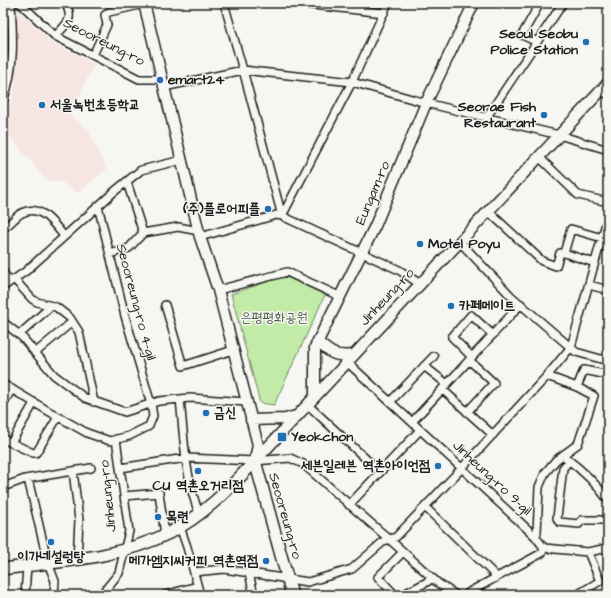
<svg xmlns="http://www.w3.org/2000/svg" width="611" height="598" font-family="'Architects Daughter','Poor Story',sans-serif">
	<rect width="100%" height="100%" fill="#f6f6f2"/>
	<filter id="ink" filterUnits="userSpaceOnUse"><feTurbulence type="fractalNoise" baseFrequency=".025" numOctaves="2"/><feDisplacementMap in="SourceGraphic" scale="8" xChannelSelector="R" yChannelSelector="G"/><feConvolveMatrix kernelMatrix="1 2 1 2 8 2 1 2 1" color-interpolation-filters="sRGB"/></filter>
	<g filter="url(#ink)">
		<path fill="#f7e5e1" d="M16 8 51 42 94 64 70 115 88 130 107 169 77 193 61 182 46 180 3 128V119L14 95 18 47 15 15Z"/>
		<path fill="#c2eba7" stroke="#6f8462" d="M6 3 8 44 3 88V4Z
			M284 276 325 295 274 405 260 403 231 294Z"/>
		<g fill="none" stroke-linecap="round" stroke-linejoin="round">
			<defs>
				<path id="street" d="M20 3 55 36 139 79H162
					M224 3 243 70 282 216
					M295 3 384 13
					M605 3 608 4
					M55 36C66 25 75 19 65 3
					M537 42 522 35 540 3
					M93 55 107 25 105 15 109 12 144 4
					M164 87 243 70 352 82 426 103 559 135 608 150
					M601 90 608 95
					M3 101C15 70 13 36 11 3
					M486 118 563 3
					M539 157 578 195 608 202
					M127 182 143 233
					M488 211 542 261 556 266 560 253H564
					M282 216 352 82 388 3
					M3 228C9 226 14 218 20 214 40 202 53 223 64 236
					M200 237 276 215 282 216 399 270 420 284
					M460 242 511 296 576 352 608 361
					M110 254 129 248 143 233 178 227 199 231
					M595 263 564 253 571 229 602 238
					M3 272 10 282
					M14 279 32 299 37 302 56 307 70 318 79 332 94 402
					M589 285 608 290
					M3 287 26 271 115 191 141 170 182 160
					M218 290 287 272 341 297
					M165 305 183 366 233 350
					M3 322 22 337 54 375 85 398 125 412 159 401 190 398 246 402
					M19 335 51 306
					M35 353 72 322
					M472 357 452 337 471 315 493 335
					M347 362 535 536 544 548
					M424 366 447 384
					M3 384 50 412 87 433 110 441 129 436 149 426 153 416 151 404 125 316 98 206
					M577 387 584 370 608 375
					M442 389 493 435
					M180 399C184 437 185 478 199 513
					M390 402 434 356
					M3 404 12 389
					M308 405 380 472
					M467 412 494 383 469 360
					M412 422 521 304
					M3 439 33 453H36L58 417
					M11 443 34 403
					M566 458C582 470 596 483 608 500
					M569 461 563 468 557 518 559 522 579 524 582 520H608
					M120 468 186 458 255 461 290 458 303 464 389 539 439 584 456 595
					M73 471 79 520 77 560
					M28 479 48 563 55 581 54 595
					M3 487 25 479 91 468
					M124 496 159 493 165 535
					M349 505 420 430
					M425 507 497 577
					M180 527 187 547 200 595
					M535 536 537 533 539 487 545 473 556 460 578 444 594 396 577 387 547 376
					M544 548 588 552 608 548
					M194 572 224 569 308 582 352 569 384 541 396 537 462 468 547 376 571 347 608 216
					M249 573 254 595
					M25 595 27 566
					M101 595 119 573 129 531 116 439
					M165 595 197 586
					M395 595 378 577 403 552
					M402 595 427 582 432 578
					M466 595 471 591 542 553 544 548
					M580 595V593L600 581 588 552"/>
				<path id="secondary" d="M144 3 200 237 218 290 258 445 255 459
					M318 342C331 354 336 357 354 355
					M315 396V347L375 226 426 103 474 3
					M251 420 285 419 296 416
					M255 461 608 83"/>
				<path id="primary" d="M255 461 292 595
					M3 569C59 561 117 559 169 533 202 517 230 488 255 461"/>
			</defs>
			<use href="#street" stroke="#1c1c1c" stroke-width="10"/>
			<use href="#secondary" stroke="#1c1c1c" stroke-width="13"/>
			<use href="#primary" stroke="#1c1c1c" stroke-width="14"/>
			<use href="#street" stroke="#f6f6f2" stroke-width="7"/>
			<use href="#secondary" stroke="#f6f6f2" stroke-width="10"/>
			<use href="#primary" stroke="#f6f6f2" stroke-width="11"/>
		</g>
	</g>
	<g fill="#1f6fb2" stroke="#f6f6f2" stroke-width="1.5">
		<circle cx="586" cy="42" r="4"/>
		<circle cx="160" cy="80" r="4"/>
		<circle cx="42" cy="105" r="4"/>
		<circle cx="544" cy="115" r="4"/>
		<circle cx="268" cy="209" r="4"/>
		<circle cx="420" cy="244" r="4"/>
		<circle cx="451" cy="306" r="4"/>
		<circle cx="206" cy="413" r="4"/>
		<rect x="277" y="432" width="10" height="10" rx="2"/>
		<circle cx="438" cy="466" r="4"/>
		<circle cx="198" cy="471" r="4"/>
		<circle cx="158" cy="517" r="4"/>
		<circle cx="51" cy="542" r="4"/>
		<circle cx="266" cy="561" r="4"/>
	</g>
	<g text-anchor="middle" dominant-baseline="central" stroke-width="3" stroke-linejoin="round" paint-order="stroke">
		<g font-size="14" font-weight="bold" fill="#1c1c1c" stroke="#f6f6f2" text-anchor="start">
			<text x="578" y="34" text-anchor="end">Seoul Seobu<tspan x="578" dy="16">Police Station</tspan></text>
			<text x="168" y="80">emart24</text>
			<text x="50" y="105">서울녹번초등학교</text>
			<text x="536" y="107" text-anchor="end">Seorae Fish<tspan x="536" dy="16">Restaurant</tspan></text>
			<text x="260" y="209" text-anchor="end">(주)플로어피플</text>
			<text x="428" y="244">Motel Poyu</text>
			<text x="459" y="306">카페메이트</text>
			<text x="214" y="413">금신</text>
			<text x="291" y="437">Yeokchon</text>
			<text x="430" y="466" text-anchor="end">세븐일레븐 역촌아이언점</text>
			<text x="198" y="486" text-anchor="middle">CU 역촌오거리점</text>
			<text x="166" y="517">목련</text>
			<text x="51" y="557" text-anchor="middle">이가네설렁탕</text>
			<text x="258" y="561" text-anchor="end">메가엠지씨커피 역촌역점</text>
		</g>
		<g font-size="14" fill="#1c1c1c" stroke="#f6f6f2">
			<text transform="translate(104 42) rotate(27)">Seooreung-ro</text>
			<text transform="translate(373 193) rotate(-67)">Eungam-ro</text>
			<text transform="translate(387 297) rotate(-47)">Jinheung-ro</text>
			<text transform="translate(136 302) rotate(75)">Seooreung-ro 4-gil</text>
			<text transform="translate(492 478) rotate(43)">Jinheung-ro 9-gil</text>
			<text transform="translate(108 496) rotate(-96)">Jinheung-ro</text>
			<text transform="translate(285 516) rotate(74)">Seooreung-ro</text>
		</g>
		<g font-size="14" fill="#4e5a46" stroke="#f6f6f2">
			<text x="274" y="318">은평평화공원</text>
		</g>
	</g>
	<rect width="611" height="598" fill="none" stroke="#f6f6f2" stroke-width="16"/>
	<rect x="8" y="8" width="595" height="582" fill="none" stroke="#1c1c1c" stroke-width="1.5" filter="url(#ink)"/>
</svg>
